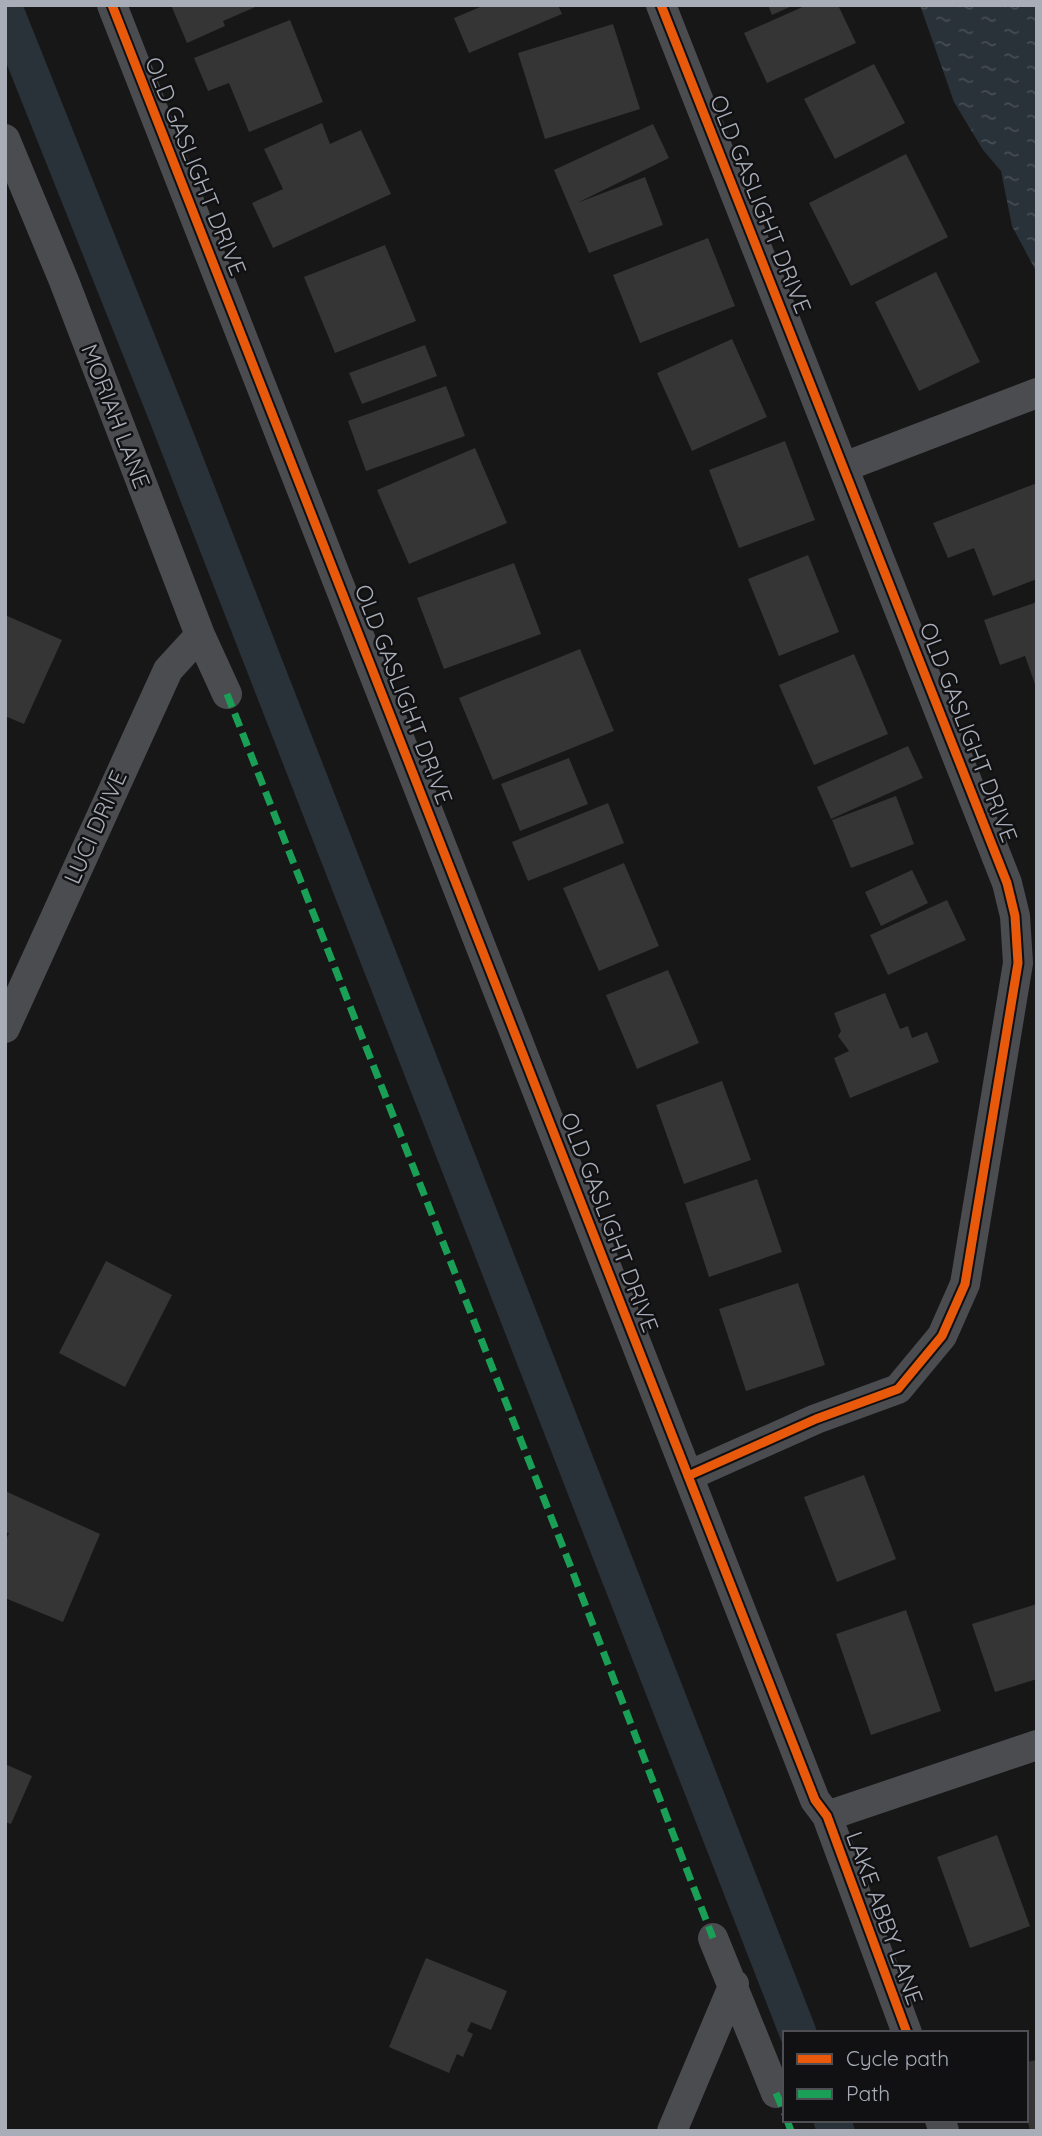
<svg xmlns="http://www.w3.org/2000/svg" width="1042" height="2136" font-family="Quicksand,sans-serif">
	<defs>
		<pattern id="water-ripples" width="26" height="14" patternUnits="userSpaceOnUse" patternTransform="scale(1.75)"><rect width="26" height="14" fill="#2a3239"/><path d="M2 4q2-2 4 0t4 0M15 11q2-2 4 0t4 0" fill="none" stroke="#464d54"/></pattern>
	</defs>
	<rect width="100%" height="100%" fill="#171717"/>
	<path fill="url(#water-ripples)" d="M920 5H1037V273L1012 226 1001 171 983 150 954 102Z"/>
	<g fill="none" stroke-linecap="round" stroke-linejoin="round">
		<path stroke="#2a3239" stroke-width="37" d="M5 10 168 418 798 2033
			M832 2120 836 2131"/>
	</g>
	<path fill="#353536" d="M171 5H260L223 21 225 26 187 43Z
		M485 5H558L562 14 469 53 454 18Z
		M768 5H794L772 15Z
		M807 5H838L856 43 767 83 744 33Z
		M290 20 323 102 249 132 229 83 208 91 194 58Z
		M613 24 640 109 545 139 518 53Z
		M874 64 905 123 835 159 804 99Z
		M322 123 330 144 361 130 391 194 273 248 252 203 283 189 264 149Z
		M653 124 669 158 577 203 645 177 663 225 589 253 554 170Z
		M906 154 948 237 851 286 809 203Z
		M708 238 735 306 640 343 613 275Z
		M385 245 416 321 335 353 304 277Z
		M936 272 980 362 919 391 875 302Z
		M732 339 767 417 692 451 657 373Z
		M425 345 437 376 362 404 349 373Z
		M446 386 465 436 366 471 348 421Z
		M785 441 815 520 739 548 709 470Z
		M475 448 507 523 409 564 377 490Z
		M1037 483V579L993 596 974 548 948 558 933 523Z
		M808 555 839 632 779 656 748 579Z
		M514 563 541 634 444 669 417 598Z
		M1037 602V687H1036L1025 656 1000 665 984 620Z
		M5 615 62 640 24 724 5 716Z
		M580 649 614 731 493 780 459 698Z
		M854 654 888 734 814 765 779 685Z
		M908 746 923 778 831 819 817 787Z
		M569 758 588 804 520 831 501 784Z
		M896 796 914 844 851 868 832 820Z
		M608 803 624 843 528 881 512 842Z
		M624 863 659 946 599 971 563 888Z
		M912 870 928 903 881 926 865 892Z
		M947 900 966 940 888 975 870 935Z
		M668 970 699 1043 637 1069 606 995Z
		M885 993 900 1029 908 1026 912 1038 927 1032 939 1062 850 1098 834 1058 849 1051 838 1036 841 1031 834 1013Z
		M722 1081 751 1160 684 1184 656 1105Z
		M757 1179 782 1252 709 1277 685 1203Z
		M106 1261 172 1295 125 1387 59 1353Z
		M798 1283 825 1365 746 1391 719 1309Z
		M864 1475 896 1559 837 1582 804 1497Z
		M5 1491 100 1534 63 1622 5 1598V1542L9 1533 5 1532Z
		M1037 1604V1679L995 1692 972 1624Z
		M906 1610 941 1711 871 1735 836 1634Z
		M5 1764 32 1776 11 1824 5 1822Z
		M997 1835 1030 1926 970 1948 937 1857Z
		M426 1958 507 1991 491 2030 471 2022 467 2031 473 2034 463 2057 457 2054 449 2073 389 2047Z
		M1037 2060V2131H1030L1026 2113V2062Z"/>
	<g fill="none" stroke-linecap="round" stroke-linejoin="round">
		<path stroke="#4b4c50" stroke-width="30" d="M112 5 815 1800 827 1816 907 2033
			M661 5 1007 883 1015 916 1018 963 965 1284 942 1336 898 1389 816 1419 688 1476
			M5 139 64 281 200 635 227 694
			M844 467 1037 393
			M5 1028 168 670 200 635
			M827 1816 1037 1745
			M713 1938 776 2093
			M940 2120 944 2131
			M672 2131 734 1984"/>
		<path stroke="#1a9f57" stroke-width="7" stroke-dasharray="14 7" stroke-linecap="butt" d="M227 694 570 1565 713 1938
			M776 2093 785 2114
			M787 2120 791 2131"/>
		<defs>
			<path id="cycleway" d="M112 5 815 1800 827 1816 907 2033
				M661 5 1007 883 1015 916 1018 963 965 1284 942 1336 898 1389 816 1419 688 1476"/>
		</defs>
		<use href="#cycleway" stroke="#111113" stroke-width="13"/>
		<use href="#cycleway" stroke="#e8590c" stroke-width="9"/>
	</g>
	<g text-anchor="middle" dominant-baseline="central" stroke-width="5" stroke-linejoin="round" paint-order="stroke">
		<g font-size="23" fill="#a8adb8" stroke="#111113">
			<text transform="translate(196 166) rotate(68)">OLD GASLIGHT DRIVE</text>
			<text transform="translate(761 204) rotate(68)">OLD GASLIGHT DRIVE</text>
			<text transform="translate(116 416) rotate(69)">MORIAH LANE</text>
			<text transform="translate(404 694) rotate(69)">OLD GASLIGHT DRIVE</text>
			<text transform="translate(969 732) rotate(69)">OLD GASLIGHT DRIVE</text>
			<text transform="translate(95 827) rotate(-66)">LUCI DRIVE</text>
			<text transform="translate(610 1222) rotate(69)">OLD GASLIGHT DRIVE</text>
			<text transform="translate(885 1918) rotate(70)">LAKE ABBY LANE</text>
		</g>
	</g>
	<rect width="1042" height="2136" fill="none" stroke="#a8adb8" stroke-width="14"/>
	<rect x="783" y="2031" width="245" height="91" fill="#111113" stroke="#4d4f55" stroke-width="2"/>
	<rect x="797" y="2054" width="35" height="10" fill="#e8590c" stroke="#4d4f55" stroke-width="2"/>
	<text x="846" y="2066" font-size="21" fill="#a8adb8">Cycle path</text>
	<rect x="797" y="2089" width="35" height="10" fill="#1a9f57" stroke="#4d4f55" stroke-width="2"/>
	<text x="846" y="2101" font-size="21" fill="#a8adb8">Path</text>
</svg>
